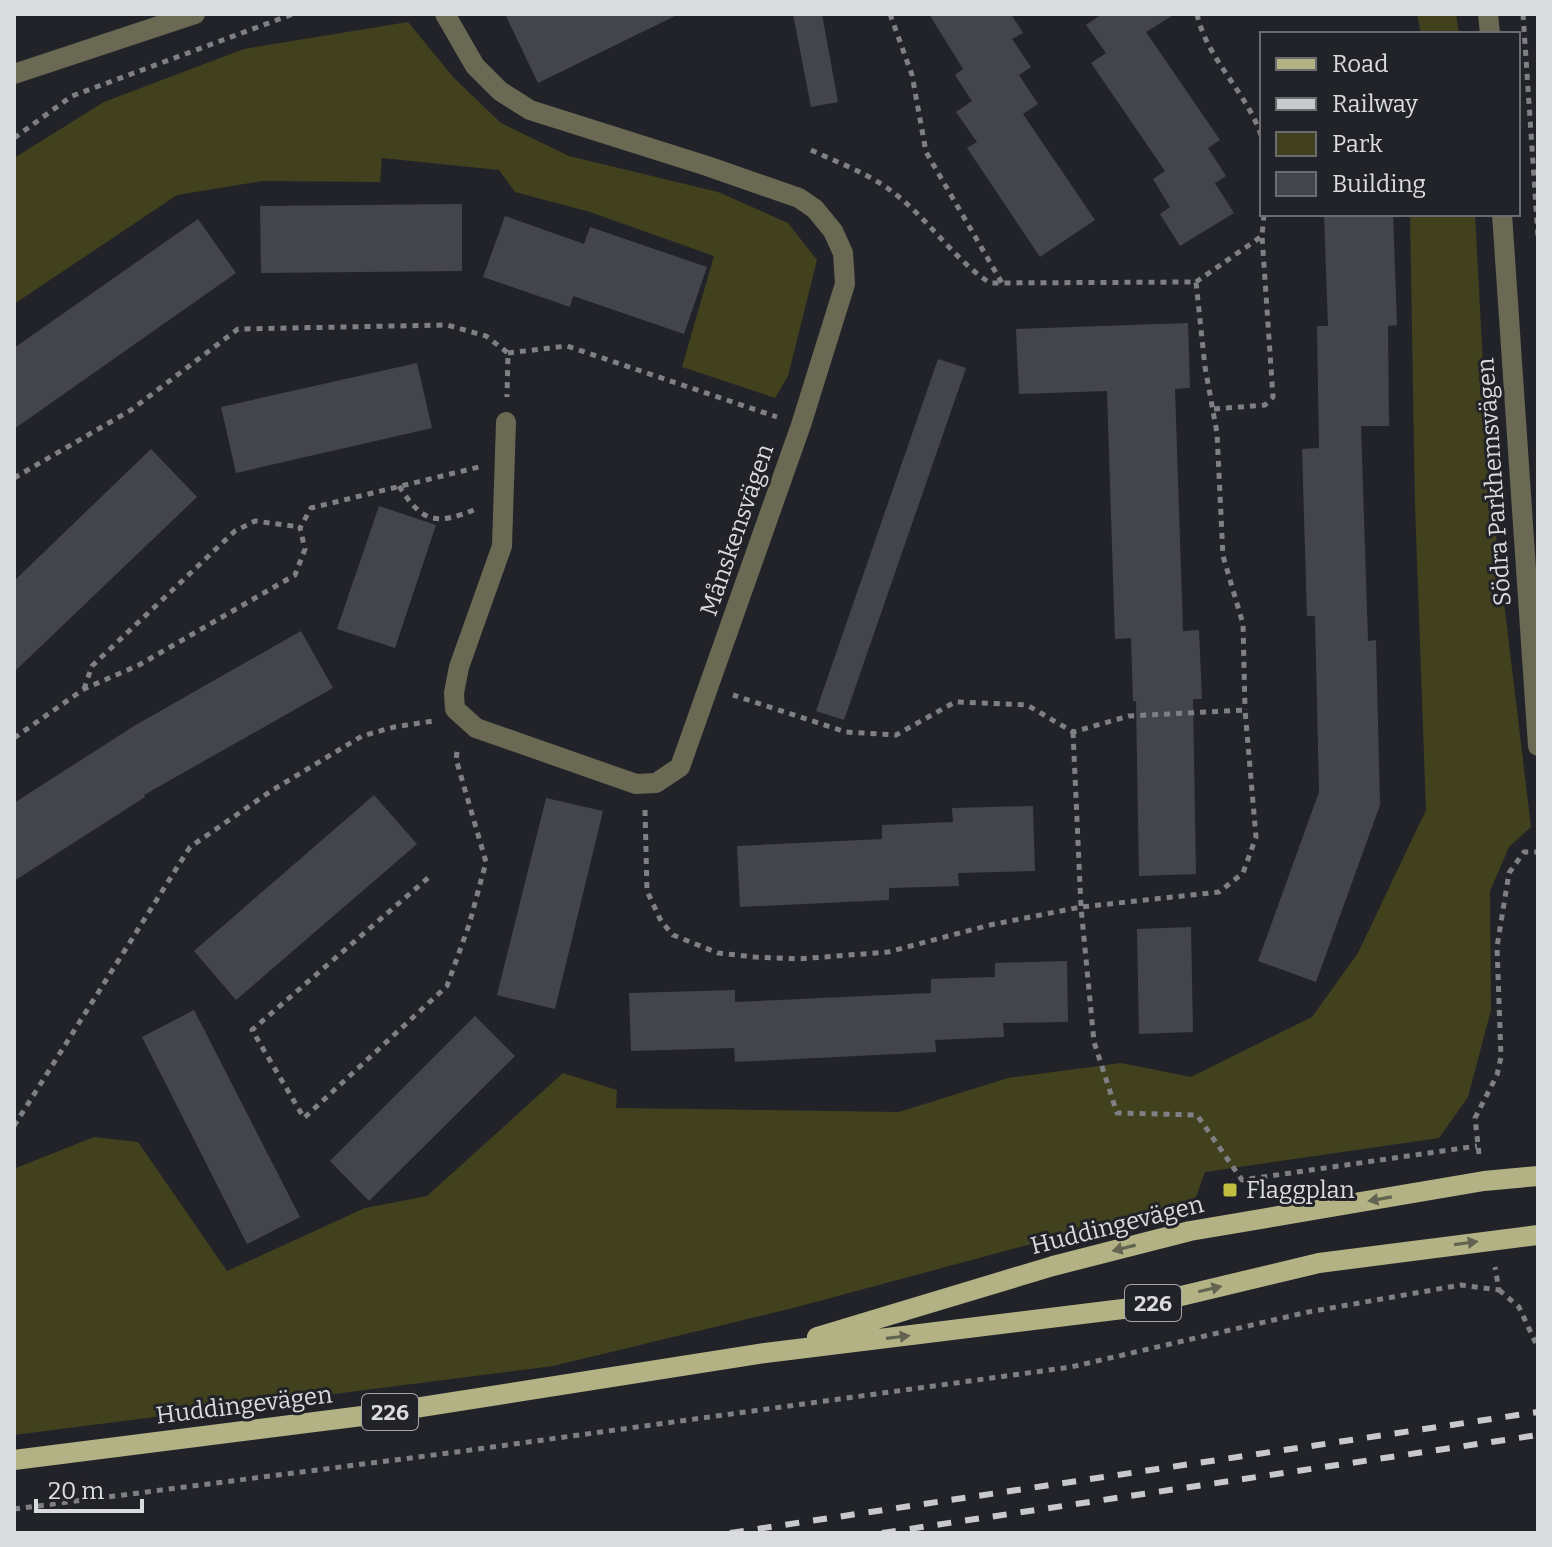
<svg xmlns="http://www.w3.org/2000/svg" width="1552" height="1547" font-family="Bitter,serif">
	<rect width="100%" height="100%" fill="#222329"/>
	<path fill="#42411e" d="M1417 14H1456L1459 34H1421Z
		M408 22 454 78 501 123 569 156 718 192 788 223 817 260 788 376 775 398 682 367 714 256 590 212 515 192 499 170 382 158 380 182 262 181 177 195 14 304V158L104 102 244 49Z
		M1410 214H1475L1489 477 1531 827 1509 847 1490 891 1491 1010 1468 1097 1439 1138 1205 1172 1195 1200 793 1308 553 1366 14 1435V1171L16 1168 94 1137 138 1142 227 1271 365 1208 427 1196 563 1073 617 1090 616 1108 899 1112 1008 1078 1121 1063 1191 1077 1312 1017 1358 953 1426 810 1415 505Z"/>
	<path fill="#44454c" d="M505 14H679L538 83Z
		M793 14H822L838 102 811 107Z
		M929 14H1011L1023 33 1012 39 1031 67 1019 75 1038 104 1023 114 1095 220 1040 257 967 148 977 142 956 112 972 101 955 75 963 69Z
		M1102 14H1175L1146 32 1220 140 1208 148 1226 176 1215 183 1234 213 1180 246 1160 214 1170 207 1153 179 1165 171 1091 63 1106 53 1086 25Z
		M462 204V271L261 273 260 206Z
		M1324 214H1393L1397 325 1388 326 1389 426H1361L1368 641 1376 640 1380 805 1316 982 1258 961 1319 792 1315 616H1307L1302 449 1319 448 1317 326H1328Z
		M505 216 584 244 590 227 707 267 684 334 573 296 570 307 483 277Z
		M198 219 236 273 14 429V348Z
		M1188 323 1190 388 1175 389 1183 631 1199 630 1202 699H1193L1196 874 1139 876 1136 701H1133L1131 638 1115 639 1107 391 1019 394 1016 329Z
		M938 359 966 368 844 720 816 711Z
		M417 363 432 428 236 473 221 407Z
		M151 449 197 497 14 672V581Z
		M379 506 436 525 395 648 337 629Z
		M301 631 333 688 144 795 145 797 14 881V803L134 726Z
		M374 795 417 844 236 1000 194 951Z
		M546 798 603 811 555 1009 497 995Z
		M1033 806 1035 871 958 873 959 886 889 888V900L740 907 737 846 882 839V825L953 822 952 808Z
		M1191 927 1193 1032 1139 1034 1137 929Z
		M1067 961 1068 1022 1003 1023 1004 1037 935 1040 936 1052 735 1062 734 1048 631 1051 629 993 735 990V1002L931 993V979L995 977V963Z
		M194 1010 300 1217 247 1244 142 1037Z
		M475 1016 515 1056 369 1201 330 1161Z"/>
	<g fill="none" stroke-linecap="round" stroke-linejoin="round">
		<path stroke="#7f8085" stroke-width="5" stroke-dasharray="6 6" stroke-linecap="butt" d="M890 14 912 75 926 152 1002 283
			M1197 14C1207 60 1248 93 1262 138
			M1523 14 1538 237
			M14 138 72 96 293 14
			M811 150C841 164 873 175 899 197 932 224 955 260 990 283L1196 282 1205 367 1217 433 1223 556 1243 624 1245 710
			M1196 282 1262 236 1264 214
			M508 353 567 346 777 417
			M1214 409 1265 405 1273 397 1262 236
			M14 478 131 410 238 329 447 325 486 336 508 353 507 397
			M399 486C423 524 437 525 476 509
			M84 689 92 666 235 531 255 521 300 527
			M1073 732 1081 907 1094 1042 1117 1113 1197 1115 1242 1180 1477 1146
			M14 738 84 689 139 665 295 575 305 549 300 528 311 508 479 467
			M645 810 647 891 661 921 673 935 718 953 755 957 798 959 888 952 990 925 1081 907 1219 892 1243 873 1256 837 1245 710 1129 716 1073 732 1027 705 955 702 896 735 846 732 733 695
			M428 878 252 1030 304 1118 447 986 469 925 486 862 456 759 458 746
			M14 1126 190 847 271 791 362 736 394 727 433 721
			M1479 1154 1475 1118 1497 1075 1501 1057 1497 947 1509 873 1524 852H1538
			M1499 1290 1519 1307 1538 1348
			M14 1509 449 1453 1071 1367 1308 1312 1461 1285 1499 1290 1495 1267"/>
		<path stroke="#6a6a54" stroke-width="20" d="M445 14 475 66 500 91 530 110 707 166 799 198 815 209 833 231 843 253 845 284 801 425 680 767 656 783 636 784 476 728 455 709 454 693 459 667 502 546 506 422
			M1488 14 1490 34
			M14 74 195 14
			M1502 214 1538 746"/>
		<path stroke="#b2b284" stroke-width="20" d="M817 1337 1053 1266 1190 1231 1484 1181 1538 1176
			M14 1460 370 1415 765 1353 1131 1308 1319 1263 1538 1235"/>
		<path stroke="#c8c9cd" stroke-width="6" stroke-dasharray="14 14" stroke-linecap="butt" d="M730 1533 1538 1412
			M882 1533 1538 1435"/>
	</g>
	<defs><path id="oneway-solid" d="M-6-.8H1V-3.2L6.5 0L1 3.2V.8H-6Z" transform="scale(2)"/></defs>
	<g fill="#636352">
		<use href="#oneway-solid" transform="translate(1380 1199) rotate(170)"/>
		<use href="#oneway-solid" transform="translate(1466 1243) rotate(-8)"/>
		<use href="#oneway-solid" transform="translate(1124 1248) rotate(166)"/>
		<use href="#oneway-solid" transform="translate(1210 1289) rotate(-13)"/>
		<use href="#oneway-solid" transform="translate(898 1337) rotate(-7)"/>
	</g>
	<rect fill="#c1be40" stroke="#222329" stroke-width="3" x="1222" y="1182" width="16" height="16" rx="4"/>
	<g text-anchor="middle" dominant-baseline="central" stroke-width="6" stroke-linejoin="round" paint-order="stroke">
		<g fill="#222329" stroke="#a4a4a9" stroke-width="2">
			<rect x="1125" y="1285" width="56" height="36" rx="6"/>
			<rect x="362" y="1394" width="56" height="36" rx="6"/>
		</g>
		<g font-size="22" font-weight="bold" fill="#dbdce0">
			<text x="1153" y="1303">226</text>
			<text x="390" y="1412">226</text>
		</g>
		<g font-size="24" fill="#dbdce0" stroke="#222329">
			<text transform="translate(1494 482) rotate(-94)">Södra Parkhemsvägen</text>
			<text transform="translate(737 530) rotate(-71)">Månskensvägen</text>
			<text transform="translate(1117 1225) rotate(-14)">Huddingevägen</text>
			<text transform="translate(244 1405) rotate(-7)">Huddingevägen</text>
		</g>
		<g font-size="24" fill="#dbdce0" stroke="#222329" text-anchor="start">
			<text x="1246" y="1190">Flaggplan</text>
		</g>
	</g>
	<rect width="1552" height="1547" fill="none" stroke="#dbdce0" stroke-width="32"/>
	<rect x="1260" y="32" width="260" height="184" fill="#222329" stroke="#6c6d72" stroke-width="2"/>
	<rect x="1276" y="58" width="40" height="12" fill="#b2b284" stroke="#6c6d72" stroke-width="2"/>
	<text x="1332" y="72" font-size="24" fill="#dbdce0">Road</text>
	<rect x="1276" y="98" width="40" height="12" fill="#c8c9cd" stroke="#6c6d72" stroke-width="2"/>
	<text x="1332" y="112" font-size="24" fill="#dbdce0">Railway</text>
	<rect x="1276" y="132" width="40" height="24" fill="#42411e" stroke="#6c6d72" stroke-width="2"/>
	<text x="1332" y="152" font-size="24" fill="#dbdce0">Park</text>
	<rect x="1276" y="172" width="40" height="24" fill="#44454c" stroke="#6c6d72" stroke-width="2"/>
	<text x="1332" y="192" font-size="24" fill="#dbdce0">Building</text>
	<path d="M36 1499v12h106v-12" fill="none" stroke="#dbdce0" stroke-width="4"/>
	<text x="48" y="1499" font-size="24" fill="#dbdce0" stroke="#222329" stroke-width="6" paint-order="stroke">20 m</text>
</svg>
